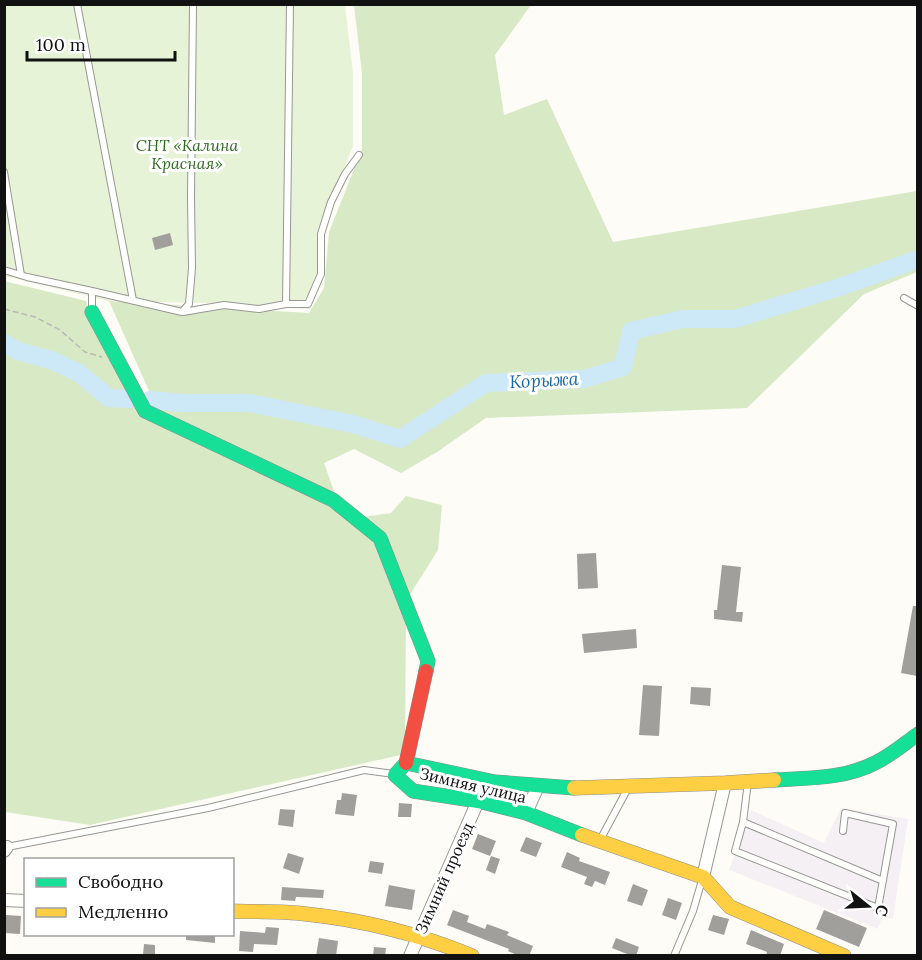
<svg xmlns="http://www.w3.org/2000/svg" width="922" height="960" font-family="Lora,serif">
	<rect width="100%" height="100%" fill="#fdfcf7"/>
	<path fill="#f5f0f3" d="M841 808 908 819 893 919 882 917 878 929 729 870 751 810 824 843Z"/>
	<path fill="#e7f3d7" d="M5 5H345L353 73V146L318 235 321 284 310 309 210 303 109 301 5 276Z"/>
	<path fill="#d8eac5" d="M354 5H531L495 55 504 115 547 99 613 242 917 191V272L864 294 747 408 486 418 437 452 401 473 354 449 324 463 335 494 157 409 109 301 309 313 324 288 329 232 362 149V74Z
		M4 281 86 301 93 330 143 416 362 517 391 513 406 496 442 505 438 550 406 601 405 754 90 825 5 812Z"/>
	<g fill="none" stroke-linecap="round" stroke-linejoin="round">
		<path stroke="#cde8f7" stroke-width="18" d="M4 343 18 351 51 360 79 373 109 398 130 399
			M150 400 182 403H250L353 424 400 439 486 383 584 379 623 367 631 331 683 319H735L840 287 918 259"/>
	</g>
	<path fill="#a19f9c" d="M170 233 173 245 155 250 152 238Z
		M596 553 598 588 578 589 577 554Z
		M722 565 741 567 736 612H743L742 622 714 619V610H717Z
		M913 606H918L917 676 901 673Z
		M636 629 637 648 584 653 582 634Z
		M643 685 662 686 659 736 639 735Z
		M691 687 711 688 710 706 690 704Z
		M342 793 357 795 354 816 335 814 337 800H341Z
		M399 803 412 804 411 817H398Z
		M280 809 295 810 293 827 278 825Z
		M478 834 496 841 490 856 472 849Z
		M526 837 542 843 536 857 520 851Z
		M567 852 580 858 579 861 610 872 605 885 595 881 592 887 584 884 587 877 561 867Z
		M288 853 304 858 299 874 283 868Z
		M491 856 500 859 495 874 486 870Z
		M370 861 384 863 382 874 368 872Z
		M633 884 648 890 642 906 627 901Z
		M389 885 415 890 412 910 385 906Z
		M282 887 324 890 323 898 296 897 295 901 281 900Z
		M668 898 682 903 676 920 662 915Z
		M453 910 469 916 467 922 485 929 487 924 509 932 507 935 533 946 529 956H519L508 951 509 949 447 925Z
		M824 910 867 928 859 947 816 929Z
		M6 915 21 916 20 934 5 933Z
		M713 915 729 919 724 935 708 930Z
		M266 927 279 928 277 945 254 944 253 952 239 951 240 931 265 933Z
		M751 930 784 944 780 956H766L767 952 746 944Z
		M186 934H215V943L186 940Z
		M319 938 338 941 336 956H316Z
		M616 938 639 947 636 956H632L612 948Z
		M144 944 155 945V956L143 955Z
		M374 947 386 948 385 956H373Z"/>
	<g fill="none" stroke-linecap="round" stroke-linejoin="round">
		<defs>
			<path id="lane" d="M77 4 133 300
				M4 172 21 275
				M4 270 27 277 92 291
				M904 298 918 306
				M286 304H308L321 274V234L331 202 345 174 359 155
				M92 310V291L182 312 189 304 192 268 191 198 193 4
				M183 312 224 305 259 309 286 304 290 4
				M748 782 743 822 735 851 878 908 893 824 845 813 843 831
				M743 822 883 881
				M599 842 628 788
				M7 847 208 808 364 770 394 774
				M674 956 693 911 702 880"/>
			<path id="street" d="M526 813 538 786
				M4 851 7 847
				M703 877 725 783
				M4 900 26 901
				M410 956 478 801"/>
			<path id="fast" d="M92 312 145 411 333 500 380 538 428 661 426 671
				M774 780C808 778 844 779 875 763 890 756 904 744 918 734
				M574 788 495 782 406 763 395 775 413 791 478 801 526 813 582 835"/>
			<path id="slow" d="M574 788 725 783 774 780
				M582 835 703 877 730 907 844 956
				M232 911C257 912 282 911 306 914 363 920 419 934 472 956"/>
			<path id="jam" d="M406 763 426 671"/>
		</defs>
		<use href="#lane" stroke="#979795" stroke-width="8"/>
		<use href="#street" stroke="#979795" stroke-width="14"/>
		<use href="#fast" stroke="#8e8d8b" stroke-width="15"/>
		<use href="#slow" stroke="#8e8d8b" stroke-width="15"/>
		<use href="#jam" stroke="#8e8d8b" stroke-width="15"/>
		<path stroke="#b9b9b8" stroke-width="1.5" stroke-dasharray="6 3" stroke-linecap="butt" d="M4 309 35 317 60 330 85 352 102 357"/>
		<use href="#lane" stroke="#fffffe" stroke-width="6"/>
		<use href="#street" stroke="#fffffe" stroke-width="12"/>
		<use href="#fast" stroke="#16e098" stroke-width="14"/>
		<use href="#slow" stroke="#ffcf43" stroke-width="14"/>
		<use href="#jam" stroke="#f24e42" stroke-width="14"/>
	</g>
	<g text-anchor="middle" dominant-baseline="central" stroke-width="6" stroke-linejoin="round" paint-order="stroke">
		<g font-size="16" font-style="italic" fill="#2f6b1f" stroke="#fff">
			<text x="187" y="145">СНТ «Калина<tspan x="187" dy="18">Красная»</tspan></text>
		</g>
		<g font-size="16" fill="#111" stroke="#fff">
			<text transform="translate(473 785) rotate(13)">Зимняя улица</text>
			<text transform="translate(444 878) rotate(-66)">Зимний проезд</text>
		</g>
		<g font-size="18" font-style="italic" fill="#1768a6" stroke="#fff">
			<text transform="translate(544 380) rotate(-3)">Корыжа</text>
		</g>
	</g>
	<rect width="922" height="960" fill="none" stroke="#111111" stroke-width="12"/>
	<rect x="24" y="858" width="210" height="78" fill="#ffffff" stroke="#a0a0a0" stroke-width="1.5"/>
	<rect x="36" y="878" width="30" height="9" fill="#16e098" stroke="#a0a0a0" stroke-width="1.5"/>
	<text x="78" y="888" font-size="18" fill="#111111">Свободно</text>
	<rect x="36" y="908" width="30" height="9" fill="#ffcf43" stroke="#a0a0a0" stroke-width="1.5"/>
	<text x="78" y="918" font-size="18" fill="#111111">Медленно</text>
	<g transform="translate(868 906) rotate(108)" stroke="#ffffff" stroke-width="4.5" paint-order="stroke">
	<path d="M0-4.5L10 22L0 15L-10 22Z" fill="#111111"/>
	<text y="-9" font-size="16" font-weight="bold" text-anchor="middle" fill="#111111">С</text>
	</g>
	<path d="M27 51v9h148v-9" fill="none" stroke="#111111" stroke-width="3"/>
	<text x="36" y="51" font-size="18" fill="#111111" stroke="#ffffff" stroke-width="4.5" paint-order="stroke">100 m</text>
</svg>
